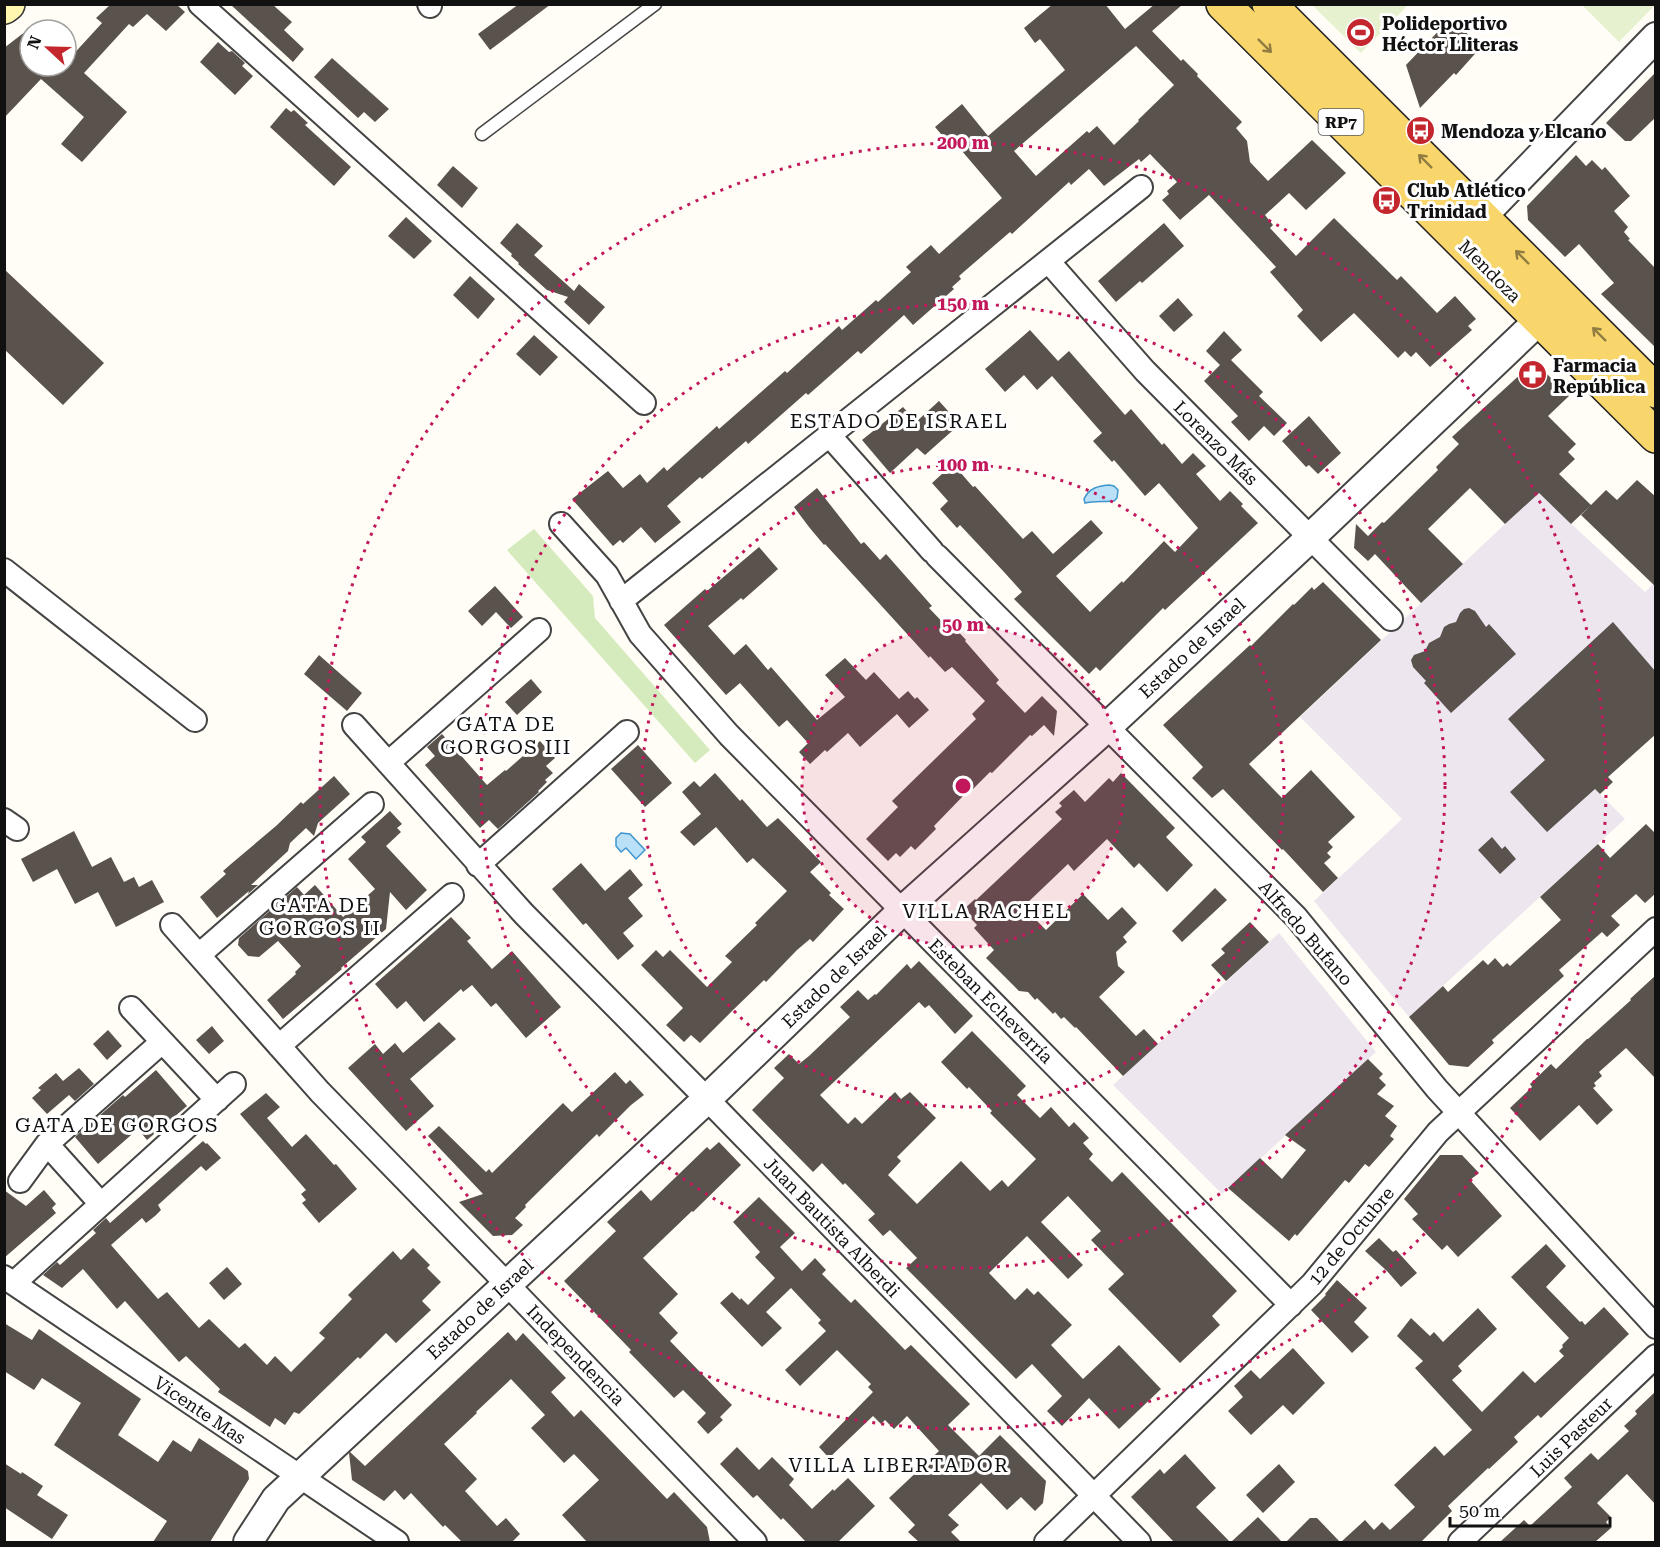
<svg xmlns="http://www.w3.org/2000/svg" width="1660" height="1547" font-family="'Roboto Serif',serif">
	<rect width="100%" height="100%" fill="#fffdf5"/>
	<path fill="#eee6ef" d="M1538 493 1645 592 1655 582V734L1595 789 1625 819 1409 1017 1314 901 1402 819 1300 717Z
		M1279 933 1376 1052 1222 1194 1113 1085Z"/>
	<path fill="#d5ebbd" d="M534 529 593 596 595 618 710 750 695 763 507 550Z"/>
	<path fill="#e6f2cf" d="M1312 5H1408L1361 53Z
		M1582 5H1655L1619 42Z"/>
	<path fill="#b9e0f7" stroke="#3f96cf" stroke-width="1.5" d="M1109 485 1114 486 1118 490 1117 498 1114 501C1104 502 1093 501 1085 503L1084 499C1089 488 1098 486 1109 485Z
		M621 833 630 834 645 850 636 859 626 848 621 852 616 846V838Z"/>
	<path fill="#5a524d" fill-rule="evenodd" d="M111 4H176L185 12 166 31 147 14 133 27 129 24 84 73 127 112 82 162 61 144 84 117 41 79 4 118V48L30 28V66H66V56L69 59 102 23 96 18Z
		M230 4H272L292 22 284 30 304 49 293 62Z
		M519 4H551L490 50 478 34Z
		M1053 4H1105L1125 29 1155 4H1183L1152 31 1181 61 1183 59 1198 74 1197 76 1242 122 1236 128 1247 141 1250 162 1268 181 1312 140 1346 173 1306 210 1289 193 1265 215 1273 225 1270 228 1296 256 1334 218 1397 280 1401 276 1437 313 1455 296 1476 319 1468 326 1472 330 1430 367 1416 352 1411 357 1405 351 1398 358 1354 313 1321 342 1297 316 1303 310 1270 272 1276 267 1209 195 1180 220 1162 200 1169 194 1167 191 1177 182 1150 154 1141 162 1139 159 1104 186 1089 169 1071 185 1069 182 1012 234 1010 232 959 276 961 279 952 287 954 289 913 325 904 315 861 354 858 351 808 395 806 393 748 444 746 441 702 479 700 477 667 506 681 522 655 543 641 527 623 543 620 540 613 546 572 499 608 471 623 488 640 474 647 483 664 467 667 471 717 426 719 429 785 371 787 373 839 326 842 330 876 300 878 302 911 272 906 267 931 245 939 254 1002 198 956 144 953 148 935 127 962 104 988 136 1065 70 1040 39 1035 43 1024 28ZM1136 46 1174 85 1138 120 1139 121 1114 145 1097 126 1089 133 1087 131 1036 176 1014 151Z
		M1450 19 1482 46 1456 75 1454 73 1420 108 1406 65Z
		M218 42 229 52 232 51 242 60 245 63 242 66 253 76 235 95 200 62Z
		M332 58 389 109 375 122 364 112 358 118 314 77Z
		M1656 72V117L1631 141H1625L1606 123Z
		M286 108 291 112 294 110 308 123 305 125 351 167 334 186 270 127Z
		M1576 155 1586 166 1592 160 1602 170 1605 167 1630 196 1614 211 1628 227 1624 232 1630 239 1628 240 1656 269V348L1601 294 1614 283 1579 244 1565 257 1528 220 1527 206Z
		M453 166 478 188 462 208 437 185Z
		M406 217 432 241 414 259 388 236Z
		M517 223 543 246 534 255 574 291 579 284 605 307 589 325 564 302 568 297 547 290 518 264 519 263 511 256 512 254 500 243Z
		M1164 223 1184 246 1142 283 1140 281 1116 302 1098 281Z
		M4 269 104 363 63 405 4 349Z
		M470 276 495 299 478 319 453 295Z
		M1178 298 1193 315 1174 332 1159 316Z
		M1030 330 1058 361 1069 351 1125 415 1131 409 1162 445 1164 443 1182 464 1193 453 1206 466 1196 474 1220 501 1230 491 1243 504 1241 506 1258 523 1165 610 1163 608 1100 671 1096 667 1089 674 1014 599 1022 592 1004 572 960 525 957 528 940 509 948 501 932 483 953 464 973 487 975 486 1023 539 1032 531 1053 554 1091 520 1103 533 1056 576 1090 612 1122 581 1123 583 1164 541 1175 552 1198 528 1159 483 1145 496 1114 460 1112 462 1093 441 1102 433 1052 376 1037 390 1024 375 1005 392 985 369Z
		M1224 331 1242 350 1231 360 1263 392 1259 396 1287 423 1274 436 1264 426 1249 441 1231 422 1238 416 1204 381 1220 365 1206 351Z
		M534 335 558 357 540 376 516 354Z
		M1524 371 1526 374 1530 371 1534 376 1538 372 1540 374 1544 371 1569 396 1548 416 1576 444 1568 452 1575 459 1559 474 1591 505 1571 524 1539 493 1505 524 1470 488 1428 529 1463 564 1421 603 1375 554 1368 561 1354 548 1356 524 1368 536 1382 522 1384 523 1438 470 1436 467 1459 444 1452 437Z
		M939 401 960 424 925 455 917 448 890 473 862 440 903 407 916 422Z
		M1309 416 1341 453 1318 474 1309 465 1306 467 1282 441Z
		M1637 480 1656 497V587L1581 515 1606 490 1617 500Z
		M817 488 861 544 864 542 880 560 886 554 932 606 929 608 951 631 955 628 966 640 965 641 999 680 996 683 1025 713 1042 696 1057 711 1054 736 1044 725 1032 736 1030 735 992 773 990 772 966 796 965 794 934 826 936 829 915 850 911 846 900 857 896 853 888 861 866 839 898 807 892 801 976 719 972 714 985 701 952 667 945 672 930 656 929 658 825 544 824 545 809 527 794 507Z
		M759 547 778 569 743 600 741 598 708 626 734 655 746 644 768 670 771 667 817 720 845 697 825 675 845 658 866 680 874 672 899 699 908 691 915 699 917 697 929 710 909 728 897 714 860 747 848 733 827 752 825 750 810 764 799 752 808 743 787 720 779 727 740 683 726 695 664 625 705 589 707 591Z
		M1323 582 1381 640 1249 764 1282 798 1311 770 1355 817 1328 842 1333 847 1327 853 1331 857 1324 863 1338 878 1323 892 1283 849 1282 850 1223 789 1212 798 1192 778 1203 767 1163 725 1250 645 1251 646 1293 604 1294 605 1312 587 1314 590Z
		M495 586 523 617 511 628 496 612 482 626 468 611Z
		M1469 608 1475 611 1486 627 1489 624 1516 654 1451 713 1424 683 1426 681 1413 667 1411 660 1414 655 1425 651 1429 643 1440 637 1444 627 1449 624 1456 622 1460 613 1464 609Z
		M1613 622 1656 672V734L1608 777 1613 782 1600 794 1595 789 1547 832 1510 792 1545 760 1508 719Z
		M319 655 362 693 347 711 304 674Z
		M531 679 542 692 517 715 505 702Z
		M442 734 487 785 505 770 506 771 540 741 555 758 546 766 553 773 545 780 547 782 538 791 539 792 498 829 489 820 480 828 425 765 435 756 427 747Z
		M638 745 672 783 645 807 611 769Z
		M715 773 740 801 742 799 767 827 778 818 821 862 810 872 831 893 829 895 844 909 813 942 810 939 797 950 766 982 764 980 731 1012 700 1043 691 1035 684 1042 666 1025 683 1008 641 965 656 950 663 957 670 950 707 987 732 962 725 956 757 925 755 923 787 891 753 858 747 863 716 827 694 846 680 832 701 814 682 792 694 781 700 787Z
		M1121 773 1175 828 1166 837 1193 865 1167 892 1139 863 1134 868 1107 839 1074 871 1068 864 1023 907 1046 930 1083 894 1108 920 1122 907 1137 923 1123 937 1127 942 1116 952 1118 966 1125 972 1099 997 1136 1036 1144 1029 1158 1044 1123 1076 1076 1027 1075 1028 1064 1017 1061 1019 1055 1012 1053 1014 1037 998 1035 1000 1028 992 1019 991 986 958 994 950 974 928 977 925 963 910 975 899 976 900 1062 819 1055 812 1062 806 1059 803 1074 790 1085 802 1109 778 1113 782Z
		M334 776 350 794 318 823 314 836 306 828 290 843 288 851 251 885H258L248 894 249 891 217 918 200 897 226 874 223 871 231 864 276 826 301 802 303 804Z
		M390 811 402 824 397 828 401 832 386 846 427 890 406 910 390 892 386 929 341 968 342 969 283 1019 267 1000 296 974 295 972 301 966 278 941 259 957 248 956 238 945 239 938 297 887 304 895 315 885 343 917 375 889 348 859 366 842 361 837Z
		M1646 824 1656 834V893L1645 903 1636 894 1611 916 1620 925 1607 937 1602 932 1559 970 1564 976 1492 1040 1494 1043 1468 1067 1449 1065 1409 1017 1443 986 1448 992 1483 960 1488 965 1495 958 1503 967 1507 963 1510 966 1561 920 1540 897 1598 844 1610 858Z
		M74 831 92 867 111 857 124 882 134 877 139 887 152 880 164 902 116 927 98 892 75 904 57 869 33 882 21 859Z
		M1492 837 1502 849 1505 846 1516 859 1500 874 1478 850Z
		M581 863 605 891 630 869 643 885 628 898 643 916 623 933 634 946 618 960 586 923 583 925 552 889Z
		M1215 888 1227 900 1182 942 1172 931Z
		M451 917 471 938 467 941 492 969 512 951 561 1007 526 1038 496 1003 491 1007 472 985 463 992 461 989 424 1022 406 1001 397 1009 375 984Z
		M1250 922 1269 942 1226 981 1211 965 1225 953 1221 949Z
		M919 961 973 1016 955 1034 929 1005 925 1008 919 1002 820 1095 848 1124 855 1117 862 1124 895 1092 901 1099 910 1092 936 1118 897 1157 901 1161 888 1175 917 1204 961 1161 990 1191 1002 1180 1008 1187 1036 1159 990 1113 992 1111 969 1087 967 1089 941 1062 972 1031 1026 1086 1017 1095 1040 1118 1051 1107 1069 1127 1074 1122 1089 1138 1083 1143 1093 1154 1089 1159 1112 1182 1122 1172 1237 1291 1212 1316 1220 1325 1180 1363 1108 1289 1124 1274 1091 1240 1101 1231 1068 1196 1041 1222 1083 1265 1068 1279 1027 1236 989 1273 1015 1300 1027 1288 1034 1295 1038 1291 1072 1325 1051 1345 1083 1379 1119 1345 1161 1389 1119 1429 1089 1398 1062 1426 1047 1411 1062 1396 1032 1364 1016 1379 906 1268 917 1258 890 1230 883 1236 868 1220 875 1214 845 1183 843 1185 822 1163 813 1172 752 1110 784 1078 774 1068 789 1054 799 1064 809 1056 850 1017 840 1007 858 990 868 1000 875 994 876 995 907 964 911 969Z
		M1656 975V1079L1626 1048 1599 1072 1602 1076 1594 1083 1596 1086 1593 1088 1613 1110 1597 1125 1579 1105 1540 1141 1510 1108 1532 1087 1530 1084 1551 1064 1556 1069 1587 1039H1588L1631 1000 1630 999Z
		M439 1022 456 1039 410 1079 434 1106 406 1131 348 1068 375 1044 383 1054 395 1043 403 1053Z
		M212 1026 224 1041 209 1054 196 1040Z
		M108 1030 122 1046 107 1060 93 1044Z
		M1368 1059 1383 1074 1379 1078 1386 1085 1377 1094 1394 1106 1385 1116 1397 1126 1390 1136 1394 1139 1369 1167 1365 1164 1349 1183 1345 1180 1297 1236 1295 1234 1289 1241 1228 1188 1260 1158 1282 1179 1306 1150 1285 1135Z
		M79 1068 94 1084 75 1101 69 1095 47 1114 32 1098 41 1090 38 1088 56 1073 63 1081Z
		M156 1070 187 1106 147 1140 138 1129 98 1164 75 1137 123 1095 125 1097Z
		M615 1072 626 1084 630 1080 644 1095 631 1105 599 1137 597 1134 525 1205 526 1207 515 1218 523 1225 512 1235 493 1236 459 1202 483 1194 428 1136 439 1126 486 1172 489 1169 492 1173 563 1103 572 1112Z
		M266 1093 280 1107 267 1118 292 1147 306 1134 334 1165 336 1164 357 1189 319 1223 302 1203 306 1200 301 1194 306 1190 240 1114Z
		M203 1141 206 1144 207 1143 221 1158 206 1171 201 1166 158 1205 161 1210 155 1216 146 1223 142 1218 111 1245 158 1299 167 1292 199 1328 209 1319 239 1348 245 1343 267 1365 275 1356 291 1372 325 1338 319 1333 352 1299 348 1295 393 1251 401 1260 413 1248 430 1265 427 1268 441 1282 422 1301 431 1310 415 1325 396 1343 386 1333 360 1359 358 1357 299 1414 294 1412 285 1425 275 1418 270 1427 218 1392 220 1389 186 1356 179 1362 125 1301 117 1309 83 1269 62 1288 43 1275 57 1262 60 1265 96 1233 93 1230 106 1218 110 1223Z
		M719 1142 741 1165 693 1212 692 1211 643 1258 678 1294 659 1313 678 1333 670 1341 732 1405 720 1417 723 1420 708 1434 697 1422 706 1413 683 1390 674 1398 629 1352 631 1350 564 1281 616 1231 607 1222 641 1190 651 1201 707 1147 710 1150Z
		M1440 1155H1462L1479 1173 1470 1180 1502 1216 1458 1257 1447 1245 1442 1250 1412 1219 1418 1214 1404 1199Z
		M4 1190 26 1206 44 1190 56 1204 52 1208 56 1213 4 1258Z
		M759 1197 795 1233 780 1247 802 1271 815 1258 826 1270 822 1274 851 1303 855 1299 905 1350 911 1345 970 1404 948 1425 979 1456 1000 1435 1046 1481 1043 1503 1035 1511 1021 1497 1007 1510 981 1483 948 1515 959 1525 951 1532 961 1542H919L908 1532 915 1525 889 1498 939 1451 907 1416 894 1429 885 1420 881 1424 873 1416 829 1458 819 1447 873 1392 868 1387 871 1384 837 1350 800 1386 785 1370 826 1331 818 1323 821 1320 791 1288 766 1312 782 1328 762 1347 720 1303 732 1292 740 1300 741 1298 748 1305 775 1278 755 1257 760 1252 733 1222Z
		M1379 1238 1393 1252 1396 1250 1417 1273 1401 1287 1387 1271 1365 1251Z
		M1546 1244 1566 1266 1546 1287 1580 1322 1582 1321 1585 1325 1604 1307 1629 1334 1541 1418 1538 1415 1514 1437 1518 1442 1489 1469 1488 1468 1448 1506 1452 1511 1421 1542H1341L1365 1520 1374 1530 1382 1522 1390 1530 1415 1507 1394 1485 1435 1446 1444 1456 1472 1430 1415 1368 1423 1361 1397 1336 1411 1318 1430 1336 1434 1332 1443 1342 1478 1308 1497 1329 1458 1366 1462 1371 1452 1380 1482 1412 1523 1371 1535 1383 1564 1356 1559 1351 1563 1347 1562 1345 1569 1338 1511 1277Z
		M227 1267 242 1284 224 1300 209 1283Z
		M1337 1280 1367 1308 1354 1322 1369 1337 1352 1353 1311 1310 1326 1295 1325 1294Z
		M4 1323 32 1340 39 1329 141 1399 118 1435 158 1462 173 1440 191 1452 199 1438 248 1471 249 1479 210 1542H153L167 1521 54 1445 81 1403 42 1378 34 1390 4 1371Z
		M508 1332 516 1341 523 1333 566 1378 551 1392 574 1417 581 1410 667 1499 674 1492 707 1527 710 1542H587L562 1515 599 1480 574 1454 564 1463 531 1428 545 1415 511 1379 476 1412 477 1413 444 1444 477 1479 465 1491 497 1526 506 1518 520 1534 512 1542H462L445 1525 443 1527 411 1493 404 1500 395 1490 384 1501 352 1480 349 1453 350 1452 365 1466Z
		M1293 1348 1325 1383 1293 1415 1283 1405 1251 1435 1228 1411 1243 1397 1234 1386 1251 1370 1260 1379Z
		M1656 1391V1505L1627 1474 1597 1503 1611 1517 1606 1522 1611 1528 1595 1542H1500L1524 1520 1530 1526 1572 1487 1564 1478 1591 1453 1598 1460 1629 1431 1624 1426 1637 1414 1635 1411Z
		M737 1447 759 1470 772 1457 794 1479 789 1485 812 1509 833 1489 834 1491 848 1478 875 1506 838 1542H806L783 1518 781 1520 757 1495 753 1498 720 1464Z
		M1185 1454 1216 1488 1196 1507 1230 1542H1174L1131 1497 1160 1469 1164 1474Z
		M4 1463 21 1474 22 1472 43 1486 37 1495 68 1515 52 1539 4 1507Z
		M1279 1464 1295 1482 1263 1513 1246 1495Z
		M1258 1517 1282 1542H1231Z
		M1310 1518H1317L1340 1542H1286Z"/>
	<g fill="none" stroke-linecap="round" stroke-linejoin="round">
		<defs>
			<path id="service" d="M482 134 655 4"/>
			<path id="minor" d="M200 4 644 403
				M429 4 430 6
				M1048 261 1145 371 1391 619
				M829 435 932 551
				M561 524 607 575 640 634 729 735 1291 1305
				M937 556 1296 917 1437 1089 1656 1327
				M4 570 195 720
				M621 601 1141 187
				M354 725 524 914 707 1099 1139 1542
				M388 763 539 630
				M4 820 17 829
				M478 865 627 732
				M172 925 320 1092 507 1284 755 1542
				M199 955 372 804
				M131 1008 217 1100
				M279 1046 452 895
				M47 1144 101 1204
				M20 1181 47 1144 162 1042
				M4 1277 397 1542
				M14 1283 234 1084
				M1046 1542 1312 1284 1438 1132 1656 929
				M1460 1542 1656 1356"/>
			<path id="tertiary" d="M1467 232 1656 37
				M248 1542 276 1499 707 1099 902 911 1107 727 1310 538 1555 305"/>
			<path id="secondary" d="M4 7 8 4"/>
			<path id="primary" d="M1223 4 1656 436
				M1269 4 1656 391"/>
		</defs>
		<use href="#service" stroke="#444" stroke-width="15"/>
		<use href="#minor" stroke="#444" stroke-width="26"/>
		<use href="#tertiary" stroke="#444" stroke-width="32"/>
		<use href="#secondary" stroke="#333" stroke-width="36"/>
		<use href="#primary" stroke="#222" stroke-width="36"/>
		<use href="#service" stroke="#fff" stroke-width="12"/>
		<use href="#minor" stroke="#fff" stroke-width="22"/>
		<use href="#tertiary" stroke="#fff" stroke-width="28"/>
		<use href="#secondary" stroke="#fff6b0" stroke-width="33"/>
		<use href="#primary" stroke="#f9d66b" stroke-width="33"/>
	</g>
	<defs><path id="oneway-shaft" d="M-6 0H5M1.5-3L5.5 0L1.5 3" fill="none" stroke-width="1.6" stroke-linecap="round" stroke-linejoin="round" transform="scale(1.5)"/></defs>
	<g stroke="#917d42">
		<use href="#oneway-shaft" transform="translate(1265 46) rotate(45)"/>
		<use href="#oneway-shaft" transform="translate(1425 161) rotate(-135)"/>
		<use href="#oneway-shaft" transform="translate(1522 257) rotate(-135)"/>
		<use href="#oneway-shaft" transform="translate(1599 334) rotate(-135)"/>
	</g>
	<circle cx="963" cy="786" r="161" fill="#c2185b" fill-opacity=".12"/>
	<g fill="none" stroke="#c2185b" stroke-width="3" stroke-dasharray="3 6">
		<circle cx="963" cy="786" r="161"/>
		<circle cx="963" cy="786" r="321"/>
		<circle cx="963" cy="786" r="482"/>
		<circle cx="963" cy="786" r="643"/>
	</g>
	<defs>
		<symbol id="stadium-disc" viewBox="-11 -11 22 22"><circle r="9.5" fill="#c4262e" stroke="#fff"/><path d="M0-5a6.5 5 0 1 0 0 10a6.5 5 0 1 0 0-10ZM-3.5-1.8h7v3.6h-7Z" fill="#fff"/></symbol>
		<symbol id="bus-disc" viewBox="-11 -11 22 22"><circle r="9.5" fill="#c4262e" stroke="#fff"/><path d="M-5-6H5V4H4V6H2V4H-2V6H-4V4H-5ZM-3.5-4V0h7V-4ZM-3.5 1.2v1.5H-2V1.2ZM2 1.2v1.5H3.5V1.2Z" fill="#fff"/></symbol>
		<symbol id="pharmacy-disc" viewBox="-11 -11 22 22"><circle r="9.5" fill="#c4262e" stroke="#fff"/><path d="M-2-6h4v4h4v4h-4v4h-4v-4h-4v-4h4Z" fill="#fff"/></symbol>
	</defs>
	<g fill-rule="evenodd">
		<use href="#stadium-disc" x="1344" y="16" width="33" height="33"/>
		<use href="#bus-disc" x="1404" y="114" width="33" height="33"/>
		<use href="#bus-disc" x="1370" y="184" width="33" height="33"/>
		<use href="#pharmacy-disc" x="1516" y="358" width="33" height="33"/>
	</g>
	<g text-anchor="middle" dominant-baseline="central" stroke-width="6" stroke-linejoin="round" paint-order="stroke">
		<rect fill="#fff" stroke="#585858" stroke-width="1.5" x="1318.5" y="109" width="45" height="26" rx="4.5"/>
		<g font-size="16" font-weight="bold" fill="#111">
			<text x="1341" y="122">RP7</text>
		</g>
		<g font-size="18" font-weight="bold" fill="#111" stroke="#fff" text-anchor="start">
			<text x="1382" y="23">Polideportivo<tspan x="1382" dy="21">Héctor Lliteras</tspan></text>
			<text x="1441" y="131">Mendoza y Elcano</text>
			<text x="1407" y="190">Club Atlético<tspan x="1407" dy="21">Trinidad</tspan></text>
			<text x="1553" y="365">Farmacia<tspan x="1553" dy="21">República</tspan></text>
		</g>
		<g font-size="18" fill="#111" stroke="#fff">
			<text transform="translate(1490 271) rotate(45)">Mendoza</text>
			<text transform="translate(1216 443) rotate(45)">Lorenzo Más</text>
			<text transform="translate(1192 648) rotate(-43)">Estado de Israel</text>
			<text transform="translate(1306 933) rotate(49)">Alfredo Bufano</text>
			<text transform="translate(834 977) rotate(-44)">Estado de Israel</text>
			<text transform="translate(991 1001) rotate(45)">Esteban Echeverría</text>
			<text transform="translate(832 1227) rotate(46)">Juan Bautista Alberdi</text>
			<text transform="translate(1351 1236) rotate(-50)">12 de Octubre</text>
			<text transform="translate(480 1309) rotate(-43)">Estado de Israel</text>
			<text transform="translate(576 1355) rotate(46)">Independencia</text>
			<text transform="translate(200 1410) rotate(34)">Vicente Mas</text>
			<text transform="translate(1571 1437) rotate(-44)">Luis Pasteur</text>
		</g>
		<g font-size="20" letter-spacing="1.5" fill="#111" stroke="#fff">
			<text x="899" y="421">ESTADO DE ISRAEL</text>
			<text x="506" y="724">GATA DE<tspan x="506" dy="23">GORGOS III</tspan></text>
			<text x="320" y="905">GATA DE<tspan x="320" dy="23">GORGOS II</tspan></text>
			<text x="986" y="911">VILLA RACHEL</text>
			<text x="117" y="1125">GATA DE GORGOS</text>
			<text x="899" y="1465">VILLA LIBERTADOR</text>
		</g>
	</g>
	<circle cx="963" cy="786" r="9" fill="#c2185b" stroke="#fff" stroke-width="3"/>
	<g font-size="18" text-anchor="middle" font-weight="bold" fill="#c2185b" stroke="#fff" stroke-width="6" stroke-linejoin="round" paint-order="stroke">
		<text x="963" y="149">200 m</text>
		<text x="963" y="310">150 m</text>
		<text x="963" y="471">100 m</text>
		<text x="963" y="631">50 m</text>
	</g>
	<rect width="1660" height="1547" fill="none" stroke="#111111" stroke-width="12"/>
	<g transform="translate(48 48) rotate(292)"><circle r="28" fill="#ffffff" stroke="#a0a0a0" stroke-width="1.5"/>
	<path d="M0-4.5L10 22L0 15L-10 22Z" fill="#c4262e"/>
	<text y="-9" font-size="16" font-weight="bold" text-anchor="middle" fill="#111111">N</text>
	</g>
	<path d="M1450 1517v9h160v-9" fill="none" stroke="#111111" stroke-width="3"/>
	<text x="1459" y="1517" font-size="18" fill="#111111" stroke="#ffffff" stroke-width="4.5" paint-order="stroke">50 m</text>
</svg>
